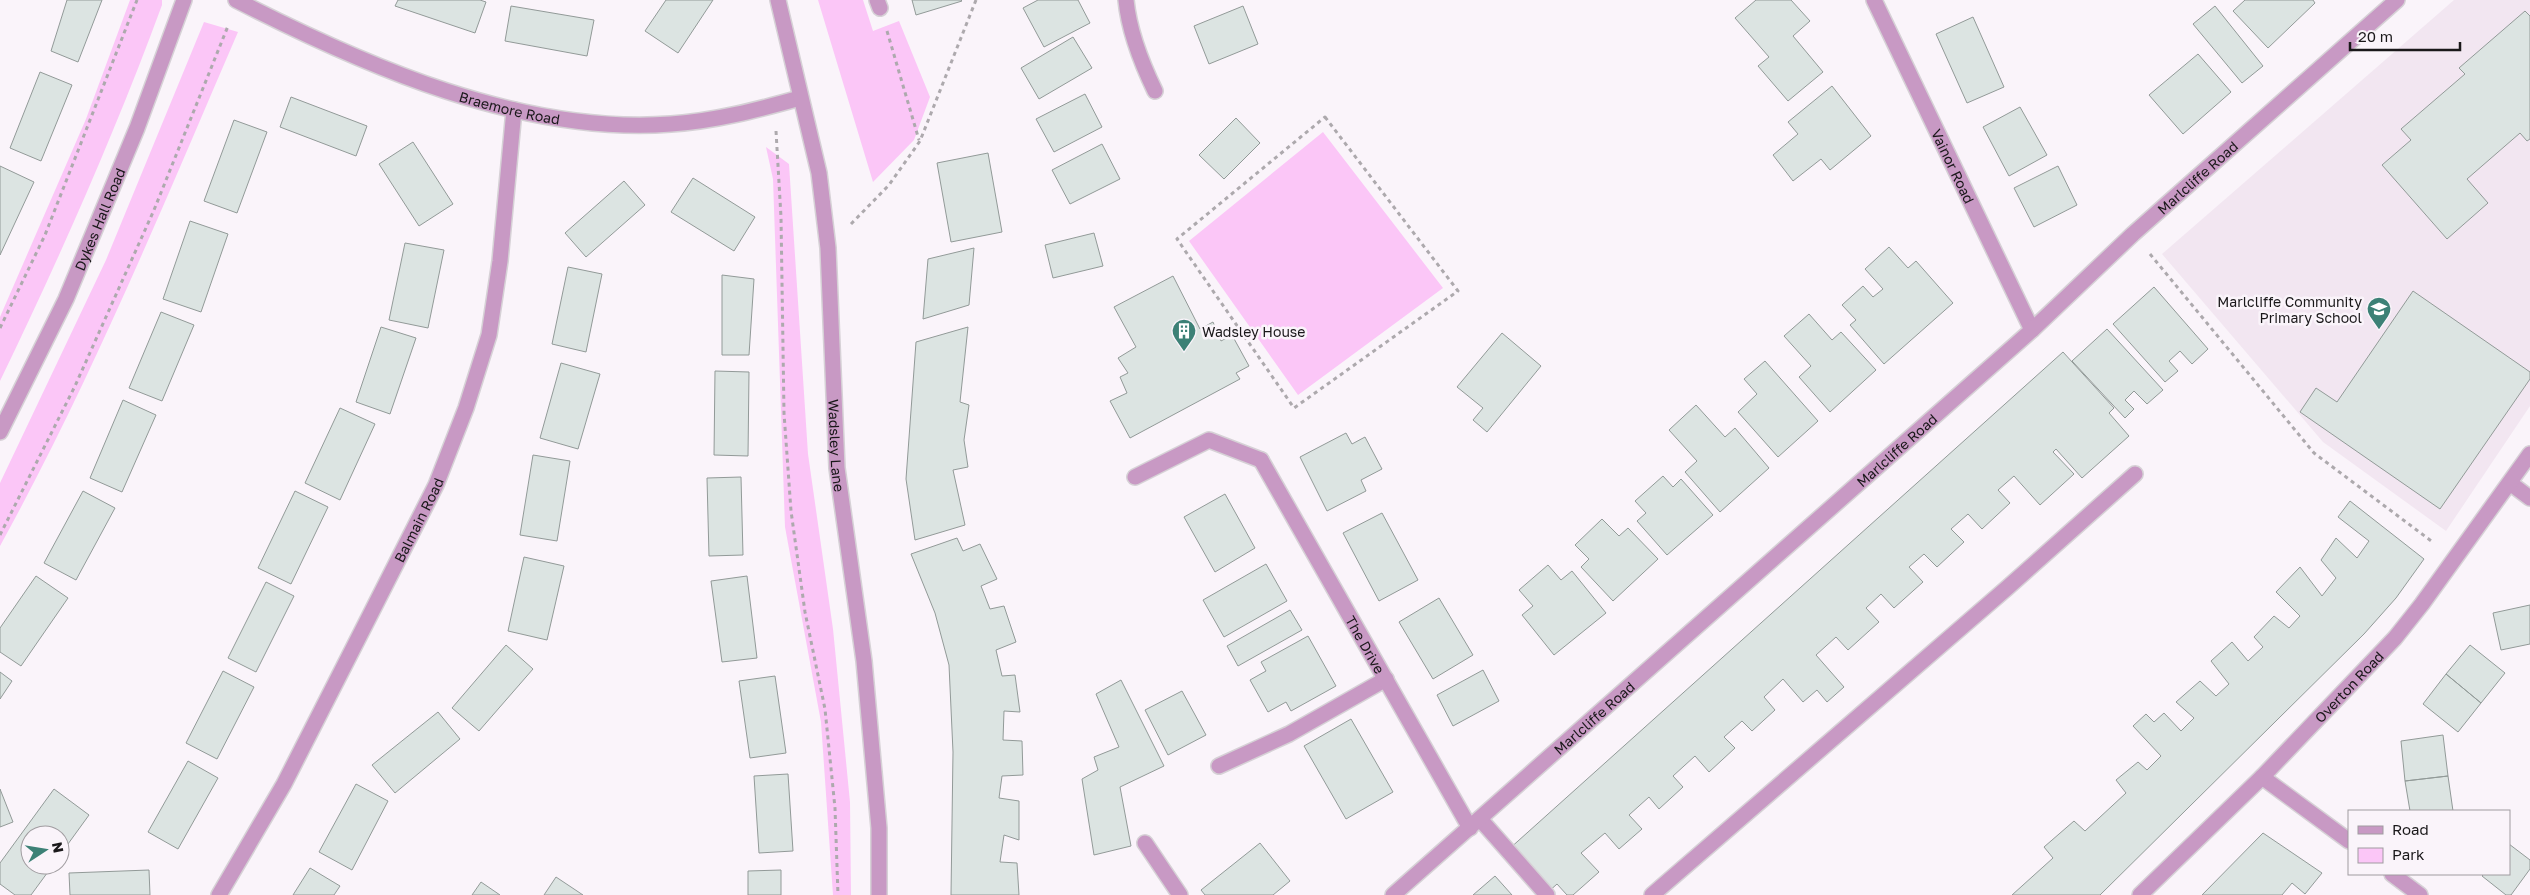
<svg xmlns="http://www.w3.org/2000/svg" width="2530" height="895" font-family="'Golos Text',sans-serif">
	<rect width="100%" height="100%" fill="#faf4fa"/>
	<path fill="#f2e6f1" d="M2454 0H2530V406L2446 531 2323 442 2162 254Z"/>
	<path fill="#fbc6f7" d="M130 0H162V5C115 133 59 259 0 381V317L86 119Z
		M818 0H863L873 31 899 21 930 97 914 140 873 182Z
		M204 22 238 32C163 206 91 381 0 546V483L106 260Z
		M1323 132 1443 288 1298 395 1189 241Z
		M766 147 789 164 808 454 833 629 850 802 851 895H833L821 722 785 527 773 179Z"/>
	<path fill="#dce4e2" stroke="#929a98" d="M67 0H102L78 62 51 51Z
		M398 0H480L486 2 475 33 395 6Z
		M666 0H713L678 53 645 31Z
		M912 0H961L962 1 916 15Z
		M1038 0H1078L1090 23 1044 47 1023 8Z
		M1756 0H1791L1810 21 1793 36 1823 72 1788 101 1758 66 1769 57 1735 18Z
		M2245 0H2313L2315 3 2268 48 2233 11Z
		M511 6 594 20 587 56 505 41Z
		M1243 6 1258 44 1209 64 1194 26Z
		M2215 6 2263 66 2242 83 2193 24Z
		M2525 11 2530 16V139L2527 141 2520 133 2467 179 2488 203 2447 239 2382 165 2411 140 2401 129 2465 74 2459 68Z
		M1973 17 2004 87 1967 103 1936 34Z
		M1073 37 1092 68 1039 99 1021 68Z
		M2198 54 2231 92 2183 134 2149 95Z
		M40 72 72 85 41 161 10 148Z
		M1832 86 1871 136 1830 170 1821 159 1793 181 1773 155 1798 134 1788 122Z
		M1085 94 1102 127 1054 152 1036 119Z
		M291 97 367 126 356 156 280 127Z
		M2020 107 2047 155 2009 176 1983 127Z
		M1236 118 1260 143 1224 179 1199 155Z
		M234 120 267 132 237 213 204 201Z
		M413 142 453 204 419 226 379 164Z
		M1102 144 1120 179 1070 204 1052 170Z
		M988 153 1002 232 951 242 937 163Z
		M0 166 34 182 0 255Z
		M2058 166 2077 205 2034 227 2014 188Z
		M693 178 755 217 734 251 671 212Z
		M624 181 645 205 586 257 565 233Z
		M190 221 228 234 201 312 163 299Z
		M1094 233 1103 266 1053 278 1045 245Z
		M405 243 444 250 428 328 389 320Z
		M1889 247 1908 268 1916 261 1953 303 1884 364 1850 325 1856 320 1842 305 1863 286 1873 297 1883 289 1865 269Z
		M974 248 969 305 923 319 928 259Z
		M568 267 602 274 586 352 552 344Z
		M722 275 754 279 749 355H722Z
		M1173 276 1200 329 1213 322 1221 341 1232 335 1249 366 1236 373 1240 379 1130 438 1110 401 1127 393 1120 377 1128 373 1118 358 1136 347 1114 307Z
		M2154 287 2208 349 2192 364 2180 351 2169 361 2178 371 2165 382 2113 324Z
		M2413 291 2530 372V379L2440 509 2300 412 2316 388 2337 402Z
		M161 312 194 325 162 401 129 388Z
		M1809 314 1832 340 1841 332 1876 370 1830 412 1799 377 1811 366 1784 336Z
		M381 327 416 338 390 414 356 402Z
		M968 327 960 402 969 405 964 440 968 467 953 470 965 525 915 540 906 479 916 342Z
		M2107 329 2163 390 2147 404 2134 391 2125 400 2134 409 2125 418 2072 361Z
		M1502 333 1541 366 1487 432 1473 420 1483 408 1457 387Z
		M2063 352 2114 408 2109 413 2129 436 2082 478 2056 449 2053 452 2074 474 2040 505 2014 476 1998 490 2010 503 1982 529 1968 514 1951 529 1964 542 1937 567 1924 554 1909 567 1923 582 1894 608 1881 594 1866 608 1879 622 1848 650 1836 637 1816 655 1844 687 1827 702 1817 690 1803 702 1783 679 1764 697 1775 710 1752 731 1742 721 1724 737 1735 748 1709 772 1695 756 1673 776 1683 787 1659 809 1649 797 1629 815 1642 829 1619 849 1605 833 1581 853 1599 872 1573 895H1567L1557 884 1547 893 1508 850Z
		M1765 361 1818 421 1778 457 1738 412 1757 394 1744 379Z
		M561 363 600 374 578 449 540 438Z
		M715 371 749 372 748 456 714 455Z
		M123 400 156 415 122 492 90 478Z
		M1696 405 1725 437 1735 428 1769 468 1720 512 1685 472 1697 461 1669 430Z
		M340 408 375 424 340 500 305 483Z
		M1346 433 1352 444 1365 437 1382 469 1361 480 1366 491 1327 511 1300 457Z
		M533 455 570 461 557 541 520 535Z
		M1663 476 1673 487 1681 479 1713 515 1667 555 1637 521 1646 513 1635 501Z
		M741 477 743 555 709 556 707 478Z
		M83 491 115 508 76 580 44 563Z
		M295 491 328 507 291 584 258 568Z
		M1225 494 1255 548 1215 572 1184 517Z
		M2350 501 2424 559 2396 598 2364 634 2100 895H2012L2053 858 2044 847 2074 821 2085 831 2126 793 2116 780 2138 762 2147 770 2161 756 2133 726 2146 714 2154 722 2164 713 2181 731 2194 718 2176 702 2200 681 2216 696 2229 684 2211 661 2232 642 2248 661 2263 647 2254 637 2274 616 2289 628 2300 616 2276 592 2300 567 2322 596 2336 578 2321 560 2336 538 2357 558 2369 541 2338 517Z
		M1382 513 1418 580 1379 601 1343 533Z
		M1602 519 1619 536 1628 528 1658 559 1613 601 1581 567 1589 559 1575 545Z
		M957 538 963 551 980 544 997 579 981 586 990 609 1004 606 1016 642 996 650 1002 676 1015 675 1020 712 1004 711 1003 740 1022 741 1023 775 1002 776 999 798 1019 801V840L1004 835 1000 862 1017 863 1019 895H951L953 752 949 665 935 613 911 554Z
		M524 557 564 566 547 640 508 631Z
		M1266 564 1287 601 1224 637 1203 600Z
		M1548 565 1561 580 1572 571 1606 613 1554 655 1522 615 1533 606 1519 590Z
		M36 576 68 598 21 666 0 652V628Z
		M747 576 757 658 722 662 711 581Z
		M266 582 294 596 256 672 228 658Z
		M1439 598 1473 655 1433 679 1399 622Z
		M2530 605V644L2501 650 2493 613Z
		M1290 610 1302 630 1238 666 1227 646Z
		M1308 636 1336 686 1291 711 1286 702 1268 712 1250 680 1266 671 1261 662Z
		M506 645 533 669 479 731 452 708Z
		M2470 645 2505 673 2481 703 2446 674Z
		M1483 670 1499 701 1453 726 1437 695Z
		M223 671 254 687 217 759 186 743Z
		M0 672 12 681 0 699Z
		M2446 674 2481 703 2458 732 2423 704Z
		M775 676 786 753 750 758 739 681Z
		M1121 680 1164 766 1120 787 1131 846 1094 855 1082 779 1098 770 1094 757 1119 747 1096 694Z
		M1182 691 1206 735 1168 755 1145 710Z
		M438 712 460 739 395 793 372 765Z
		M1351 719 1393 792 1346 819 1304 746Z
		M2443 735 2448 776 2405 781 2401 741Z
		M188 761 218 778 178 849 148 832Z
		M788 774 793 851 759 853 754 776Z
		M2448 776 2453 811H2410L2405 781Z
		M356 784 388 801 352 870 319 852Z
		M0 789 13 822 0 827Z
		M54 789 89 815 60 855V835H30V865H53L31 895H15L0 884V863Z
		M2263 833 2322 873 2305 894 2292 883 2282 895H2202Z
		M1260 843 1290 881 1273 895H1205L1201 890Z
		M2509 844 2530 860V869L2511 895H2506L2482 876 2484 874H2509Z
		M310 868 340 886 334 895H293Z
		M149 870 150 895H70L69 873Z
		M781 870V895H748V871Z
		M1495 876 1512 895H1473Z
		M556 877 583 895H544Z
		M481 882 500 895H472Z"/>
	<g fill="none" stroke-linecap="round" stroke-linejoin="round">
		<defs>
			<path id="service" d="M877 0 880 8
				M1135 477 1209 440 1261 460
				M1219 766 1289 734 1386 679
				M1480 819 1547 895
				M1145 843 1180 895
				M1652 895 2007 588 2135 474"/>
			<g id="minor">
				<path id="s1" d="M236 0C365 66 522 135 671 124 715 121 757 110 800 98"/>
				<path d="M1126 0C1129 32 1141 62 1155 91"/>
				<path id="s2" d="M1874 0 2032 330"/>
				<path id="s3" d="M1261 460 1470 828"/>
				<path d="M2510 483 2530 498"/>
				<path d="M2262 777 2349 841"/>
				<path d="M2392 874 2420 895"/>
				<path id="s4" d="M219 895 284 784 365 625 436 485 466 408 489 335 500 261 514 110"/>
				<path id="s5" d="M1393 895 2032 330 2133 234 2397 0"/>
				<path id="s6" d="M2140 895 2262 777 2395 638 2422 604 2530 454"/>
			</g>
			<g id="tertiary">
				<path id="s7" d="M778 0 819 173 828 248 837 468 864 661 879 828V895"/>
				<path id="s8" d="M0 432 66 299 137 128 184 0"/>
			</g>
		</defs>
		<use href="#service" stroke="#d6d1d6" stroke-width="18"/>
		<use href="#minor" stroke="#d6d1d6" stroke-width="18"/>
		<use href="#tertiary" stroke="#d6d1d6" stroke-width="18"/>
		<path stroke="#ada9ad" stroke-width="3" stroke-dasharray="4 4" stroke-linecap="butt" d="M887 31 919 140
			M1325 117 1458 291 1294 408 1177 239Z
			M776 131 781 217 784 413 791 511 805 612 825 709 835 808 838 895
			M851 224 889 185 920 141 976 0
			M2150 254 2314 453 2434 543
			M0 328 45 235 137 0
			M0 535 75 386 154 210 228 26"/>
		<use href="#service" stroke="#c899c4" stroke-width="15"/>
		<use href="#minor" stroke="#c899c4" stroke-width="15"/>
		<use href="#tertiary" stroke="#c899c4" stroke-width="15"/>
	</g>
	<defs>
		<symbol id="school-pin" viewBox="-11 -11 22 30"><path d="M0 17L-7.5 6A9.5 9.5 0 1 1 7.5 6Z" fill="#3c8176" stroke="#faf4fa"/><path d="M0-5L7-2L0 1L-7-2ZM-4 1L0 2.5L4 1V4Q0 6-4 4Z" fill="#fff"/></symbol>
		<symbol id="building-pin" viewBox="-11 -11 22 30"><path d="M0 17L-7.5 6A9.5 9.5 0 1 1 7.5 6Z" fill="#3c8176" stroke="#faf4fa"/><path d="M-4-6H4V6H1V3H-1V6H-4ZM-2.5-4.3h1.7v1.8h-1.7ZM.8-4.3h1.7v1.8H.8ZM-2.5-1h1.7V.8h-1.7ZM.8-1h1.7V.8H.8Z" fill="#fff"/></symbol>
	</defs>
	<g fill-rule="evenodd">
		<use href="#school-pin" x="2365" y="295" width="28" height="38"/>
		<use href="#building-pin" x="1170" y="317" width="28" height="38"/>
	</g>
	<g text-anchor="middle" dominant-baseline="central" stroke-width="5" stroke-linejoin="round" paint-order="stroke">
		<g font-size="14" fill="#1a181a" stroke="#faf4fa">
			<text stroke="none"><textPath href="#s1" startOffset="295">Braemore Road</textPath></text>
			<text stroke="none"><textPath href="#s2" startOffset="184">Vainor Road</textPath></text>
			<text stroke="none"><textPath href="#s5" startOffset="1078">Marlcliffe Road</textPath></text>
			<text stroke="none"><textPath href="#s8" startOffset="235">Dykes Hall Road</textPath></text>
			<text stroke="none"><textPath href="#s7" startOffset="451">Wadsley Lane</textPath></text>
			<text stroke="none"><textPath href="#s5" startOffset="672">Marlcliffe Road</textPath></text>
			<text stroke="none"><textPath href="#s4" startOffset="425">Balmain Road</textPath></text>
			<text stroke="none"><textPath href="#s3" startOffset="212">The Drive</textPath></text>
			<text stroke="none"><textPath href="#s6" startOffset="295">Overton Road</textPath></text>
			<text stroke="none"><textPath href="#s5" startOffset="268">Marlcliffe Road</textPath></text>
		</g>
		<g font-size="14" fill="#1a181a" stroke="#faf4fa" text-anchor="end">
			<text x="2362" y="301">Marlcliffe Community<tspan x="2362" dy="16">Primary School</tspan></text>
			<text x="1202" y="331" text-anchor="start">Wadsley House</text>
		</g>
	</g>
	<rect x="2348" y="810" width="162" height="65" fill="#faf4fa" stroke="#a09ca0"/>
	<rect x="2358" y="826" width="25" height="8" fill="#c899c4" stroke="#a09ca0"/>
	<text x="2392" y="835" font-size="15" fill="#1a181a">Road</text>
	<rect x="2358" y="848" width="25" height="15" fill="#fbc6f7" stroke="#a09ca0"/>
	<text x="2392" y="860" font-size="15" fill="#1a181a">Park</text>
	<g transform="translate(45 850) rotate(78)"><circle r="24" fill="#faf4fa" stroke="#a09ca0"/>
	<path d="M0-4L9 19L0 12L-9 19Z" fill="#3c8176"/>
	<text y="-8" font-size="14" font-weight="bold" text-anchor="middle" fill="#1a181a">N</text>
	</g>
	<path d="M2350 42v8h110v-8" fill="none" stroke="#1a181a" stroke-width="2.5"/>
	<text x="2358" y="42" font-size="15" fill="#1a181a" stroke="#faf4fa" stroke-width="4" paint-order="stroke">20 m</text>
</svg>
